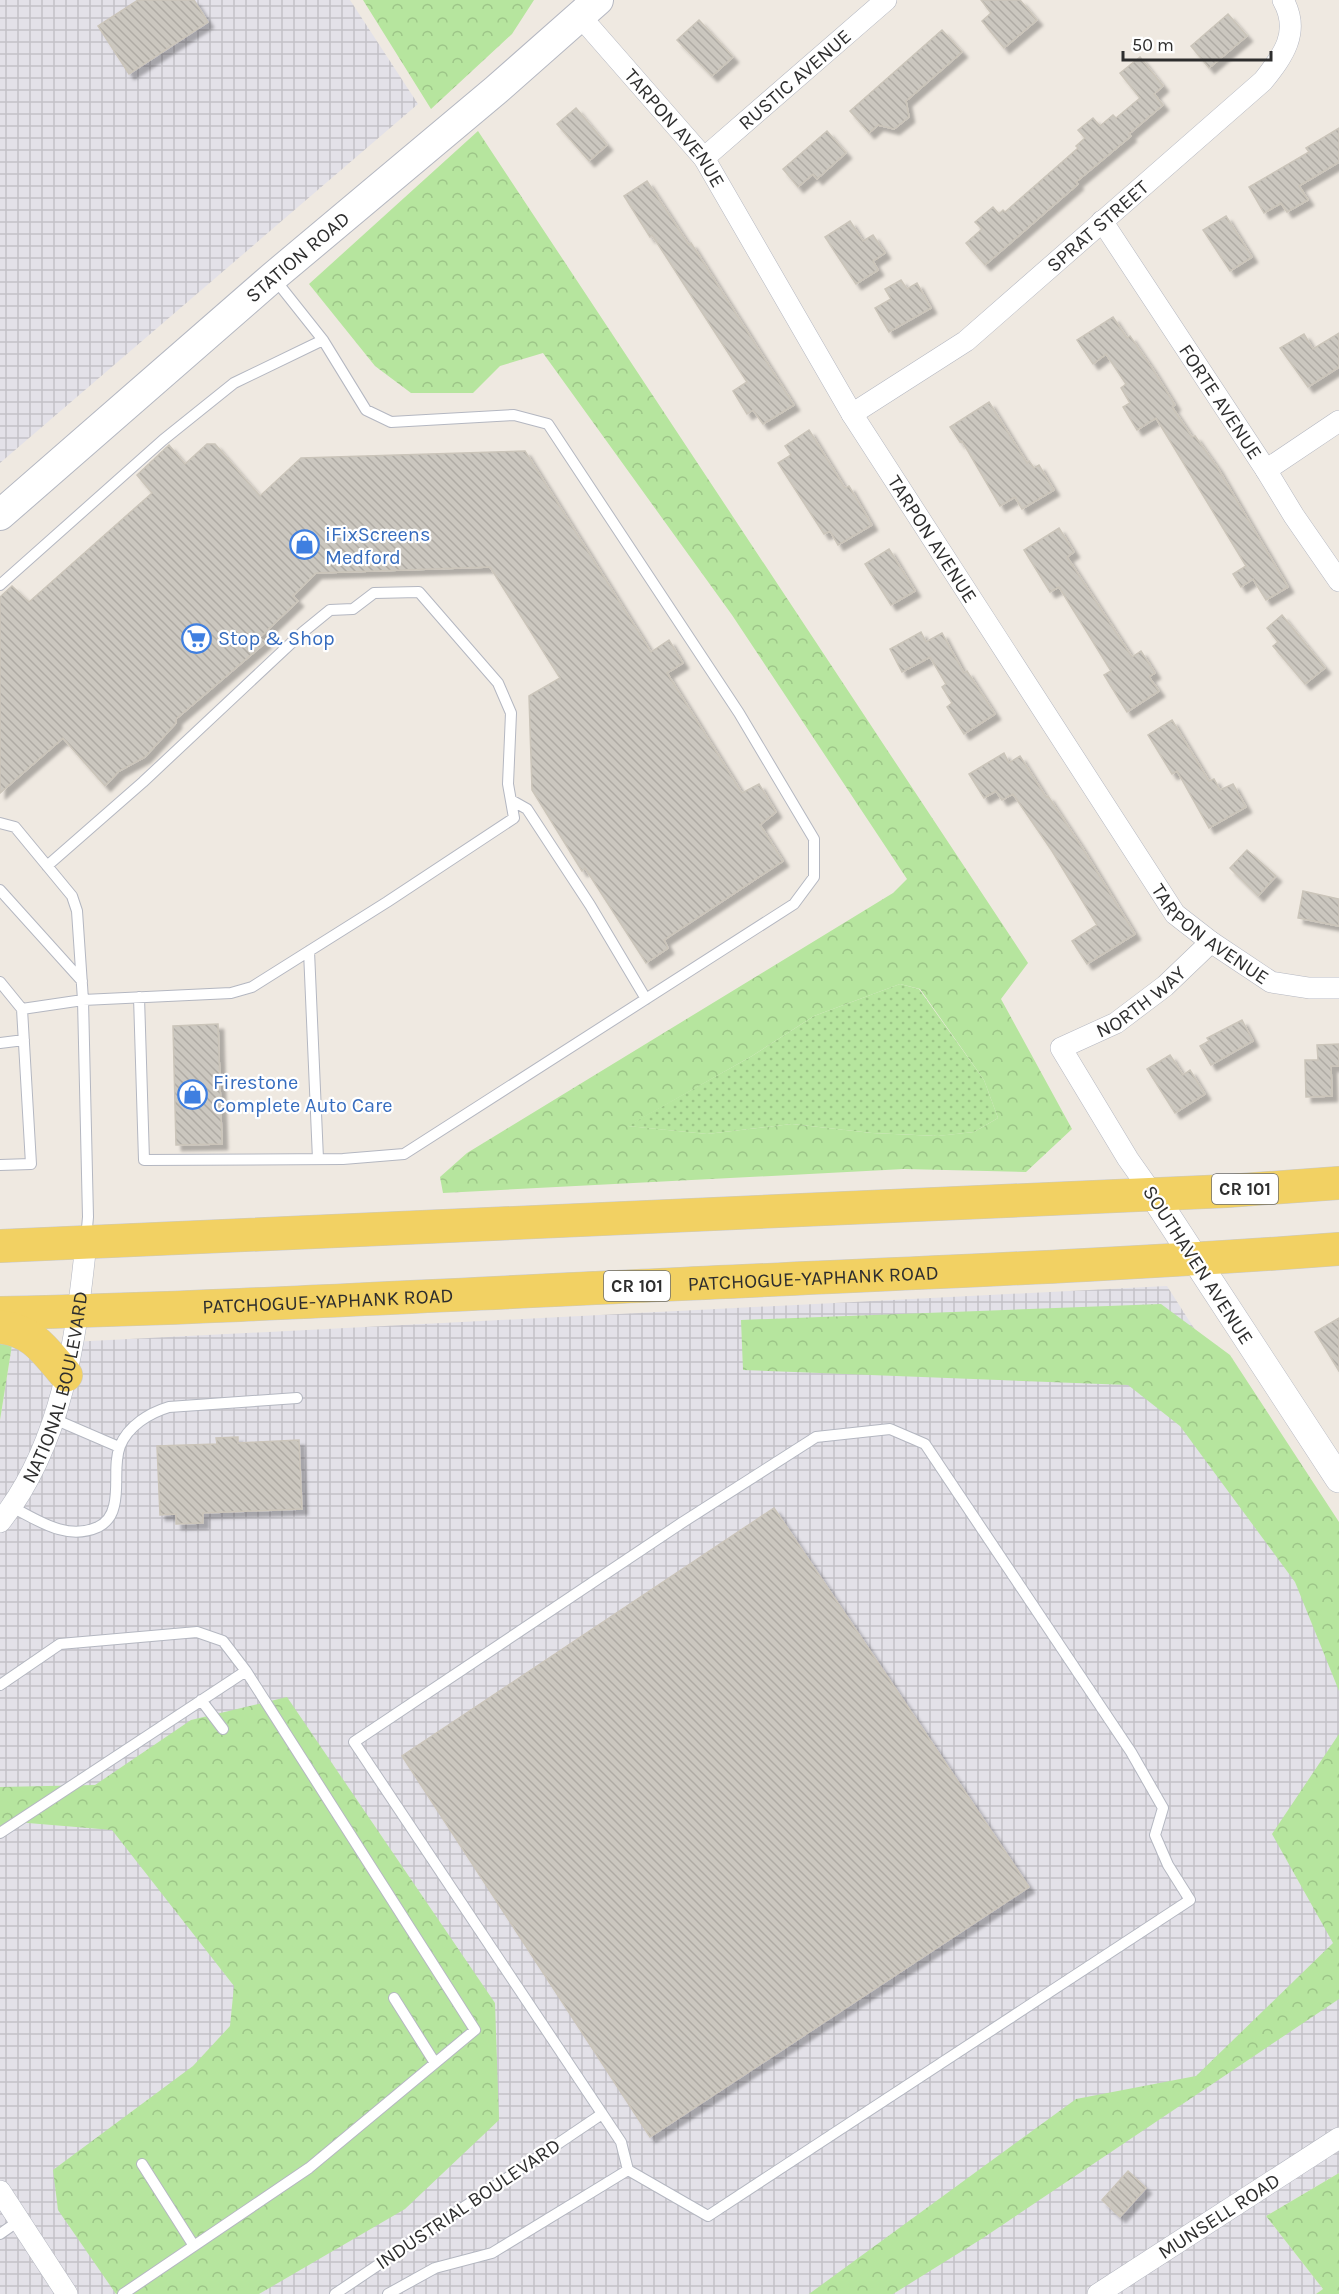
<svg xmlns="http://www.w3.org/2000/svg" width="1339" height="2294" font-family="Karla,sans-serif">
	<defs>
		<pattern id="industrial-grid" width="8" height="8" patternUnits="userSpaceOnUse" patternTransform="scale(1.5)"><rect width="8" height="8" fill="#e3e1e8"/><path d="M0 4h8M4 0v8" fill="none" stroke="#c3c1c7"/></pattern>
		<pattern id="grass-dots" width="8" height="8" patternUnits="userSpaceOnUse" patternTransform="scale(1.5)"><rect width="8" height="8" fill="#b6e59e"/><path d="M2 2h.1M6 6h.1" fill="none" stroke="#9dc588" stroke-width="1.8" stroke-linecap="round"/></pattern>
		<pattern id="forest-crowns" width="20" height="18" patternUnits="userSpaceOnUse" patternTransform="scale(1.5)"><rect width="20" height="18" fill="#b6e59e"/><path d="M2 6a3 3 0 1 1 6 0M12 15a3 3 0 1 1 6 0" fill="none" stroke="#9dc588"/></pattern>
		<pattern id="building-back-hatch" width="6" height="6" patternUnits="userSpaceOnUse" patternTransform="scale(1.5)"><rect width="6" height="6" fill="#cbc7bf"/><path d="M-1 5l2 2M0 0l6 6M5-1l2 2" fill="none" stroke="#afaba4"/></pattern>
		<filter id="shadow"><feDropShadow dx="5.5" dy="5.5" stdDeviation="1.5" flood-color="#0004"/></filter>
	</defs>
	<rect width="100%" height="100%" fill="#efe9e1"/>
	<path fill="url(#industrial-grid)" d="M0 0H350L418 104 0 463Z
		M1167 1286 1339 1555V2173L1266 2216 1323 2289 1316 2294H0V1420L12 1345Z"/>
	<path fill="url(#grass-dots)" d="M900 984 919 989 984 1080 998 1118 974 1132 938 1136 872 1133 792 1124 707 1134 627 1126 752 1056 814 1016Z"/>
	<path fill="url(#forest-crowns)" fill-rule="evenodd" d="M363 0H534L512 34 431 109Z
		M478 131 1028 963 1001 999 1072 1129 1026 1172 904 1169 443 1193 440 1177 467 1153 893 893 907 879 732 615 543 353 500 366 473 393H411L375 366 309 284ZM900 984 920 989 984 1080 998 1118 974 1132 937 1136 872 1133 792 1124 707 1134 628 1126 752 1056 814 1016Z
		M1161 1304 1230 1355 1339 1522V1691L1295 1582 1180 1426 1128 1385 743 1370 741 1320Z
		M0 1344 12 1345 0 1420Z
		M287 1697 495 2003 499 2120 405 2209 259 2294H116L58 2210 53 2170 193 2066 230 2026 234 1986 112 1830 16 1822 0 1830V1787L95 1785 191 1720Z
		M1339 1734V1999L983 2238 893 2294H809L1076 2099 1196 2076 1333 1943 1272 1834Z
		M1339 2173V2294H1316L1323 2289 1266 2216Z"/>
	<path fill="url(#building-back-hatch)" stroke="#cbc5ba" stroke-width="1.5" filter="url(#shadow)" d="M138 0H194L208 22 129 74 98 26Z
		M981 0H1020L1037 20 1004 48 982 21 991 13Z
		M1228 14 1247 36 1209 68 1191 46Z
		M699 20 733 57 712 76 677 40Z
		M942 30 962 52 906 101 909 117 894 129 878 125 869 133 850 111Z
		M1140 57 1163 86 1154 94 1163 105 1129 134 1131 136 1076 182 1078 184 985 265 966 243 982 229 975 222 993 207 999 214 1003 210 1005 212 1078 148 1076 146 1085 138 1078 130 1093 118 1100 126 1113 115 1116 118 1140 98 1120 73Z
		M576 108 607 145 589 161 557 124Z
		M1339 128V162L1299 186 1308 200 1287 212 1281 203 1264 213 1249 187 1309 152 1306 148Z
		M827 131 846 153 817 179 813 174 798 187 783 169Z
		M647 181 689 245 691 243 794 405 763 424 753 410 747 414 733 391 747 382 652 235 650 237 624 196Z
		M1226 216 1252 257 1230 271 1203 230Z
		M850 221 863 241 873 235 885 253 873 261 878 270 856 284 825 237Z
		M901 280 907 289 917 283 931 308 889 332 875 308 891 299 885 289Z
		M1113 317 1127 338 1130 336 1152 368 1175 405 1172 407 1192 437 1195 436 1217 467 1288 587 1266 600 1253 579 1241 587 1233 574 1246 566 1156 418 1137 430 1123 407 1130 403 1121 388 1126 384 1106 354 1093 364 1077 340Z
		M1339 333V367L1308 387 1280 348 1304 334 1313 349Z
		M989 402 1027 463 1029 461 1034 468 1039 465 1054 490 1022 509 1015 497 1000 506 962 441 960 442 950 427Z
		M809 430 845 488 849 486 872 525 838 545 830 531 824 534 778 463 791 455 785 446Z
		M207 444H215L260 496 301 458 525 451 651 652 669 640 683 663 667 673 742 793 759 784 776 812 760 825 783 861 664 940 668 948 646 963 585 868 582 871 532 790 529 696 560 678 490 567 316 573 293 596 298 601 259 638 266 642 176 719V723L145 757 119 771 105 786 63 738 0 793V597L12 586 29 602 152 493 137 475 169 445 185 464Z
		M1059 528 1074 552 1067 557 1132 657 1141 651 1155 673 1149 677 1159 691 1127 712 1104 675 1111 671 1059 587 1050 592 1024 550Z
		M889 549 915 591 891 605 865 564Z
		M1282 615 1325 668 1305 684 1273 646 1278 642 1267 628Z
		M921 632 926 642 942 633 964 673 967 671 995 714 964 734 947 707 952 703 942 687 946 684 930 657 902 672 890 649Z
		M1172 720 1209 781 1214 779 1220 790 1233 784 1246 807 1209 828 1177 771 1172 774 1148 735Z
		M1004 753 1009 763 1020 756 1046 797 1048 796 1083 849 1135 934 1087 964 1072 941 1097 925 1052 851 1013 794 1002 800 996 791 984 798 969 774Z
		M1247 850 1276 876 1258 896 1230 868Z
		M1303 891 1339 899V926L1298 918Z
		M1242 1020 1253 1041 1211 1065 1200 1046 1209 1041 1207 1038Z
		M218 1024 222 1144 176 1145 173 1026Z
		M1339 1044V1066H1331L1332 1096 1306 1097 1305 1060H1318L1317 1045Z
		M1170 1055 1183 1075 1190 1070 1205 1094 1175 1113 1147 1069Z
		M1339 1318V1371L1315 1332Z
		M238 1437V1443L299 1440 302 1509 203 1513V1523L176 1524V1514L160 1515 157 1446 217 1444 216 1438Z
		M774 1508 1029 1887 650 2137 402 1756Z
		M1128 2171 1146 2188 1120 2217 1102 2200Z"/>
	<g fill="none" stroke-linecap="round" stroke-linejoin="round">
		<defs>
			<path id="service" d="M0 585 163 440 234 383 323 340 273 277
				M511 800 527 809 590 905 646 999
				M0 823 15 827 72 896 77 911 83 1000 88 1217 86 1239
				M0 890 82 981
				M309 951 318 1159
				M0 982 22 1009
				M139 997 144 1160 343 1159 404 1154 794 904 814 877V839L739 713 548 424 514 415 391 422 366 410 323 340
				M0 1043 24 1040
				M0 1165 31 1164 22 1009 83 1000 231 993 252 987 387 902 514 818 508 784 511 713 498 683 419 592 374 593 353 609 330 610 303 632 143 782 47 866
				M54 1419 119 1447
				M890 1429 925 1444 1131 1752 1163 1808 1155 1835 1168 1865 1190 1900 708 2216 628 2170 621 2142 354 1742 680 1524 816 1437Z
				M12 1507C39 1521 67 1541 98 1527 106 1523 112 1515 114 1506 119 1487 113 1464 120 1446 128 1426 149 1413 169 1407L297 1398
				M0 1685 60 1644 197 1632 223 1641 246 1671 0 1833
				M201 1700 223 1729
				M394 1998 435 2063
				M142 2164 194 2246
				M0 2234 20 2220
				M123 2294 309 2168 475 2030 246 1671
				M335 2294 602 2114
				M388 2294 435 2268 492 2253 628 2170"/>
			<g id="minor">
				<path id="s1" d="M580 16 704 158 852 414 1175 914 1211 942 1271 982 1309 988H1339"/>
				<path id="s2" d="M704 158 886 0"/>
				<path id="s3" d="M1102 221 1266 470 1294 516 1339 581"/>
				<path id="s4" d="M852 414 966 341 1263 81C1283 56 1301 32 1283 0"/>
				<path d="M1266 470 1339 421"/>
				<path id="s5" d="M1152 1193 1128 1159 1061 1048 1116 1023 1165 986 1211 942"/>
				<path id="s6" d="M0 1522C62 1444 76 1340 86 1243"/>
				<path d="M0 2191 67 2294"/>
				<path id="s7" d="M1098 2294 1339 2138"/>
			</g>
			<path id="tertiary" d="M1152 1193 1339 1479"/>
			<g id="secondary">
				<path id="s8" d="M0 515 273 277 496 90 598 0"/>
			</g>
			<g id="primary">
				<path d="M0 1246 1227 1191 1339 1183"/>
				<path id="s9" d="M0 1313C220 1308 440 1295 660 1285 886 1274 1113 1266 1339 1249"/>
				<path d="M0 1327C34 1331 45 1351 66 1375"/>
			</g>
		</defs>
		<use href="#service" stroke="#b4b7c1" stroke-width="12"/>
		<use href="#minor" stroke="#b4b7c1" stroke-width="22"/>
		<use href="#tertiary" stroke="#b4b7c1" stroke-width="28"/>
		<use href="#secondary" stroke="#b4b7c1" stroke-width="32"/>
		<use href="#primary" stroke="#c9c9c9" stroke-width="34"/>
		<use href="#service" stroke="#fff" stroke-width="10"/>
		<use href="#minor" stroke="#fff" stroke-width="21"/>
		<use href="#tertiary" stroke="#fff" stroke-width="27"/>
		<use href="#secondary" stroke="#fff" stroke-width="30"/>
		<use href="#primary" stroke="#f2d163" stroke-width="33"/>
	</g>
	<defs>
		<symbol id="shop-ring" viewBox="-11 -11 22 22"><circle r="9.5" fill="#fff" stroke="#3f7fe0" stroke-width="1.5"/><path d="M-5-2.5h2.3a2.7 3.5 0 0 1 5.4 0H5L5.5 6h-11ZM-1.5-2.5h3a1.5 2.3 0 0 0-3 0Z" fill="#3f7fe0"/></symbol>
		<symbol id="supermarket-ring" viewBox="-11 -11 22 22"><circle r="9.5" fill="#fff" stroke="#3f7fe0" stroke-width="1.5"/><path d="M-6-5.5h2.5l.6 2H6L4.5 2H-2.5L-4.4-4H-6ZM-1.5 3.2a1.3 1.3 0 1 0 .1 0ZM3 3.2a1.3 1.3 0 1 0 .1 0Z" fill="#3f7fe0"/></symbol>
	</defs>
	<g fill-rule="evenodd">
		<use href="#shop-ring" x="288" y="528" width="33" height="33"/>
		<use href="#supermarket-ring" x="180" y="622" width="33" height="33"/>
		<use href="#shop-ring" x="176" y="1078" width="33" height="33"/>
	</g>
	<g text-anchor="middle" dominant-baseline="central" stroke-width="4.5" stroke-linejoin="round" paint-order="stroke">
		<g fill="#fff" stroke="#6d6d6d" stroke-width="1.5">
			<rect x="1212" y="1174" width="66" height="30" rx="4.5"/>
			<rect x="604" y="1271" width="66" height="30" rx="4.5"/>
		</g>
		<g font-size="18" font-weight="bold" fill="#2e2e2e">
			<text x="1245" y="1189">CR 101</text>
			<text x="637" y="1286">CR 101</text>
		</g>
		<g font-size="20" fill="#2e2e2e" stroke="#fff">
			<text stroke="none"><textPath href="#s2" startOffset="120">RUSTIC AVENUE</textPath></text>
			<text stroke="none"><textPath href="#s1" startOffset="147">TARPON AVENUE</textPath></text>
			<text stroke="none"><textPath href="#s4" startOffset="310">SPRAT STREET</textPath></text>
			<text stroke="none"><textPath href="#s8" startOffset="394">STATION ROAD</textPath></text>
			<text stroke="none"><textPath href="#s3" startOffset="216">FORTE AVENUE</textPath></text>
			<text stroke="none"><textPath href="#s1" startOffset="633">TARPON AVENUE</textPath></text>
			<text stroke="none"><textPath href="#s1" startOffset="1119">TARPON AVENUE</textPath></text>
			<text stroke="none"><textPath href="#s5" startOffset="264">NORTH WAY</textPath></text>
			<text transform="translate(1198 1265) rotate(57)">SOUTHAVEN AVENUE</text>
			<text stroke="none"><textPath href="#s9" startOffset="814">PATCHOGUE-YAPHANK ROAD</textPath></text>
			<text stroke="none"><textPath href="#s9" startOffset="328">PATCHOGUE-YAPHANK ROAD</textPath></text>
			<text stroke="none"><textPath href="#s6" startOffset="148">NATIONAL BOULEVARD</textPath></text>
			<text transform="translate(468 2204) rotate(-34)">INDUSTRIAL BOULEVARD</text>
			<text stroke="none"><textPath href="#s7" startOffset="144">MUNSELL ROAD</textPath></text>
		</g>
		<g font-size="20" fill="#366cbe" stroke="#fff" text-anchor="start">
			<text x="325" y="534">iFixScreens<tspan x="325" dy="23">Medford</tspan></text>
			<text x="218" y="638">Stop &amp; Shop</text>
			<text x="213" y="1082">Firestone<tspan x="213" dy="23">Complete Auto Care</tspan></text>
		</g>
	</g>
	<path d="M1123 51v9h148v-9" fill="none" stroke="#2e2e2e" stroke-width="3"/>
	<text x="1132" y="51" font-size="18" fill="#2e2e2e" stroke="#ffffff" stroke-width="4.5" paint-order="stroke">50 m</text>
</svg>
